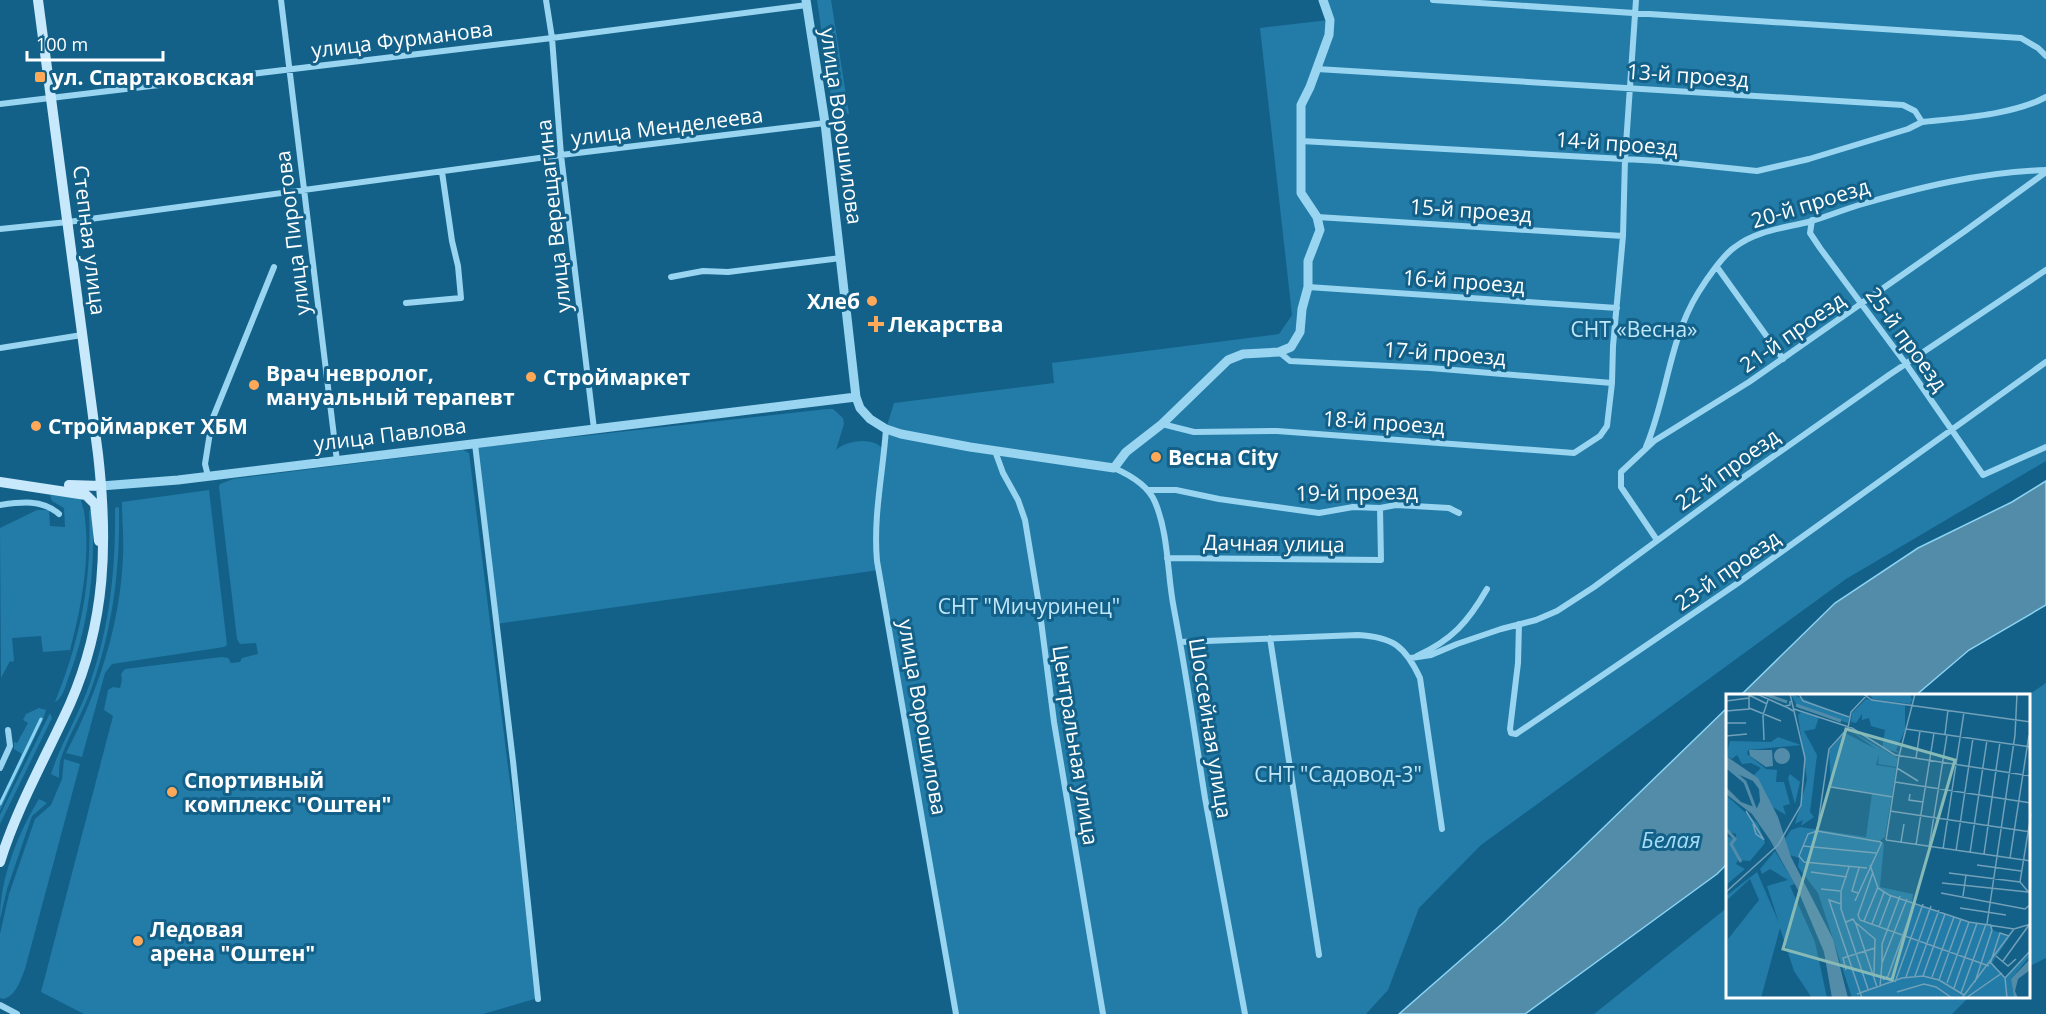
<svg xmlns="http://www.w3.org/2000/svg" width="2046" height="1014" font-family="'Open Sans',sans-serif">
	<rect width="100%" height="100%" fill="#136189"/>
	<path fill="#227ca7" d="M817 0H831L849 114 833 111Z
		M1323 0H2046V461L1846 579 1481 845 1419 908 1388 990 1366 1014H956L879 570 496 624 475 448 827 409H833L843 418 844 424 836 450C847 440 873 436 884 450L886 429 894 403 1054 383 1052 363 1279 334 1292 315 1260 28 1329 20Z
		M463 450 469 453 509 775 528 905 538 998 483 1014H84L41 992 113 716 104 710 108 690 113 687 120 688 122 680 121 674 125 669 222 657 228 658 231 663 240 662 242 658 258 654 256 643 240 644 237 639 219 487 220 484 233 479Z
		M209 490 227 645 224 647 112 664 105 673 82 757 66 753C98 692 120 626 123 557 124 538 122 520 122 502Z
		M50 495 80 496C81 503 85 511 85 519 90 562 81 608 70 650L43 652 41 636 12 638 14 660 13 662 10 661 1 678 0 528 37 510H49L50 526 65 527 64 508 52 501Z
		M119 507C120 569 113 626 93 684 85 709 71 731 62 755 59 762 59 771 59 778L51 774C60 746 75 721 86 694 109 634 116 571 115 508Z
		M92 510C96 567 89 625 68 679 65 687 63 698 55 702 81 638 92 580 89 511Z
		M2046 683V958L2030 966V696H2027Z
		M39 708 46 710 43 720 0 811V802L22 754 14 749V742L17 743 28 723 23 720 26 714Z
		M50 713 52 718 0 824V815Z
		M64 759 80 764 25 969C20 981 16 996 3 999L0 998V934L9 894 35 819 51 805 62 779Z
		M39 799 47 803 32 816 7 889 0 919C0 878 18 833 39 799Z
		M1728 907V998H1968L1952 1014H1594Z"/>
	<path fill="#538ca9" stroke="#8bd3f3" stroke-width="1.5" d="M2046 481V605L1969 650 1915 696H1740L1835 603 1918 548 2012 502Z
		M1728 707V863L1717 874 1525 1014H1399L1503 923 1569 861Z"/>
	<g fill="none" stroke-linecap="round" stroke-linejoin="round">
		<path stroke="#8bd3f3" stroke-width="3" d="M0 804 41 719"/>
		<path stroke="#99d4f0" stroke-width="6" d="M281 0 337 461
			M546 0 552 38 561 155 594 429
			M1433 0 2021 38 2038 48 2046 56
			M1317 69 1903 105 1915 111 1922 122C1960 118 2013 115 2046 97
			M0 104 552 38 807 5
			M1301 141 1660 161 1757 171 1809 159 1908 129 1922 122
			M1317 217 1623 236
			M1812 220 1810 233 1820 248 1906 364 1983 475 2046 447
			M0 229 68 222 561 155 825 123
			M1717 267 1783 359
			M671 277 703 271 728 272 841 258
			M1308 287 1617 308
			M406 303 461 298 458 266 452 241 442 172
			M0 348 82 335
			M1279 352 1290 361 1430 368 1612 383
			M1162 424 1194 432 1277 431 1574 453 1600 436 1607 426 1612 383 1613 346 1623 236 1625 159 1636 0
			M886 429C883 473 873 516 877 561L956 1014
			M475 444 513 761 538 999
			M1646 447C1667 397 1669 340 1698 293 1706 280 1723 255 1735 247 1757 230 1785 228 1812 221 1828 216 1843 210 1859 205 1920 187 1982 172 2046 170
			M995 451 1003 473 1018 500 1025 520 1039 605 1054 722 1103 1014
			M1114 468C1130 475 1148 485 1155 502 1169 535 1167 574 1174 609 1186 672 1195 735 1205 798 1218 870 1232 942 1245 1014
			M208 476 205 464 212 420 274 267
			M1149 490H1176L1219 499 1319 513 1353 507 1380 508 1396 505 1449 508 1459 513
			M0 505C21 502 42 499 59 514
			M1657 540 1621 487V472L1654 441 1749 382 1965 231 2046 172
			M1167 558 1381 560 1380 508
			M1519 624 1518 663 1510 729 1511 733 1516 734 1738 583 2046 362
			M1270 638 1319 955
			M1180 642 1358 635C1393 637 1405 646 1420 678L1442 829
			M1417 656C1452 640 1468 622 1487 589
			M1411 658 1431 655 1457 644 1501 629 1536 620 1557 611 1594 587 1744 477 1889 375 2046 270
			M0 768 10 746 8 730
			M0 1005 17 1014"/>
		<path stroke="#99d4f0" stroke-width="9" d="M806 0 825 123 856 397 860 408 870 419 886 429 901 434 970 447 1114 468 1126 452 1162 424 1228 360 1243 354 1279 352 1291 347 1300 332 1302 309 1308 287V261L1320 230 1317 217 1301 193V105L1310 87 1329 35 1330 20 1323 0
			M101 486 178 480 856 397"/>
		<path stroke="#c7e9fb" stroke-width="10" d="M0 482 86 495 95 504 99 541
			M69 485 101 486
			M0 862C17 807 46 757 70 704 106 622 108 542 98 454L38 0"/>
	</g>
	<g fill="#ffa958" stroke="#136189" stroke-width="2">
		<rect x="34" y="71" width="12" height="12" rx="3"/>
		<circle cx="872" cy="301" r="6"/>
		<path d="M873 315h6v6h6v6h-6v6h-6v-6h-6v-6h6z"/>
		<circle cx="531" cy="377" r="6"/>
		<circle cx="254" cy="385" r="6"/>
		<circle cx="36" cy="426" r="6"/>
		<circle cx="1156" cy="457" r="6"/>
		<circle cx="172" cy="792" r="6"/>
		<circle cx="138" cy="941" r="6"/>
	</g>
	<g text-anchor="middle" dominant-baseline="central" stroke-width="6" stroke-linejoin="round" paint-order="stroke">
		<g font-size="21" fill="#fff" stroke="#136189">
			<text transform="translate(402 39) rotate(-7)">улица Фурманова</text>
			<text transform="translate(1688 75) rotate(4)">13-й проезд</text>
			<text transform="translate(667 126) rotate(-7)">улица Менделеева</text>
			<text transform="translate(842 126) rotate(82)">улица Ворошилова</text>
			<text transform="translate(1617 143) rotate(4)">14-й проезд</text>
			<text transform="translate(1810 203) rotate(-17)">20-й проезд</text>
			<text transform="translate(1471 210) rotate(4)">15-й проезд</text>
			<text transform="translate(553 216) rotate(-96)">улица Верещагина</text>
			<text transform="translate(292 233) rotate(-97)">улица Пирогова</text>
			<text transform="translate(90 240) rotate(83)">Степная улица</text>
			<text transform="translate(1464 281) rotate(4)">16-й проезд</text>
			<text transform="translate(1792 332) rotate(-35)">21-й проезд</text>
			<text transform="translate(1907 339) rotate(54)">25-й проезд</text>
			<text transform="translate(1445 353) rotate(4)">17-й проезд</text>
			<text transform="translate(1384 422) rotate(4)">18-й проезд</text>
			<text transform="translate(390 434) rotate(-7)">улица Павлова</text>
			<text transform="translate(1727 469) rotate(-36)">22-й проезд</text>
			<text transform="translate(1357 492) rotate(-1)">19-й проезд</text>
			<text transform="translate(1274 543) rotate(1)">Дачная улица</text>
			<text transform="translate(1727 570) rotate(-35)">23-й проезд</text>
			<text transform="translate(923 717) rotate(80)">улица Ворошилова</text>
			<text transform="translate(1211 728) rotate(81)">Шоссейная улица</text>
			<text transform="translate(1076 745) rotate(81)">Центральная улица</text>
		</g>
		<g font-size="21" font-weight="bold" fill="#fff" stroke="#136189" text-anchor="start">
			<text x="52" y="77">ул. Спартаковская</text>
			<text x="860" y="301" text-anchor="end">Хлеб</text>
			<text x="888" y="324">Лекарства</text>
			<text x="266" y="373">Врач невролог,<tspan x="266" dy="24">мануальный терапевт</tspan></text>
			<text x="543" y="377">Строймаркет</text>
			<text x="48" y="426">Строймаркет ХБМ</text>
			<text x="1168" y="457">Весна City</text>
			<text x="184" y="780">Спортивный<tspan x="184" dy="24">комплекс "Оштен"</tspan></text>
			<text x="150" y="929">Ледовая<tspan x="150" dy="24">арена "Оштен"</tspan></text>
		</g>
		<g font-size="21" fill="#c0e8fb" stroke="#136189">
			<text x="1634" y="329">СНТ «Весна»</text>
			<text x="1029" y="606">СНТ "Мичуринец"</text>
			<text x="1338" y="774">СНТ "Садовод-3"</text>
		</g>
		<g font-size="22" font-style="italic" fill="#a5ddf7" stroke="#136189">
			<text x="1671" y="839">Белая</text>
		</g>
	</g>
	<g transform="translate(1726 694)">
		<rect width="304" height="304" fill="#136189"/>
		<path d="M65 0 123 24 122 29 72 14ZM143 0H184L186 6 184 10 147 5ZM140 5 179 11V36L170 56 173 59 156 54 159 36 145 32 143 24 136 26V20L130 29 125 28 126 19ZM75 18 93 23 89 35 78 37 91 61 84 118 88 123 75 132 77 126 69 130 81 86 72 21ZM122 35 172 64 170 73 152 70 153 60 150 71 170 74 159 143 154 147 158 150 154 193 187 200 186 208 243 228 264 230 266 236 284 242 266 269 279 283 302 260 304 262 285 285 288 304H126L92 199 72 173 73 164 64 161 59 145 65 136 74 133 140 143 146 99 105 93 103 57 116 41 121 40 150 55ZM52 43 75 51 22 56 21 60 40 75 51 76 50 88H58L64 110 57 112 60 121 45 112 28 81 35 74 25 69 16 70 11 61 6 65 0 62 4 47 45 48ZM64 80 74 88 69 110 62 84ZM0 101 32 130 39 149 24 167 12 166 10 170 19 175 0 191V142L10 146V140L0 137ZM49 157 69 190 64 192 89 248 101 304H86L68 277 54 234 35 304H0L2 245 33 206 24 185 0 207V202L31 178 53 229 41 192 62 186 44 175 36 180 34 175Z" fill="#227ca7"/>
		<path d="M48 62a8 8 0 1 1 16 0a8 8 0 1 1-16 0ZM23 56H46L47 72 40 73 24 62ZM0 62 32 84 52 123 65 163 107 245 122 304H106L98 258 71 194 44 146 26 120 0 100V93L15 108 31 114 34 107 33 95 27 87 0 75ZM304 265V276L292 285 289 297 292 304H288L285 285Z" fill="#538ca9"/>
		<path fill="none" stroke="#538ca9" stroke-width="3" d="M38 0 61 8M70 11 115 27M0 72 19 88 30 117M0 135 9 145 5 150 15 168"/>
		<path fill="none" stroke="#71a0b8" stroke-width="1.5" d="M31 0 60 13M73 0 77 7 123 23M137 0 146 6 305 28M23 1 41 10M0 7 23 4M64 7V11L59 12 67 17M23 14 55 27M68 15 126 34 169 61 305 82M0 17 23 15V0M0 29H20M180 35 305 53M219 40 222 16M0 42 21 40M38 46 37 21 42 6M173 62 189 0M190 64 194 37M171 74 192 87M169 88 305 109M105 93 167 103M184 100 183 106 197 108M20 117 38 146M164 117 305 138M305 120 294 188 305 201M27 130 30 140 37 145M91 137 103 55 122 34 125 18 142 0M160 146 305 167M160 146 173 62M175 148 178 130M190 151 208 39M77 152 150 159M203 153 221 41M217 155 238 18M230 157 247 44M244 159 261 46M258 160 274 48M284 164 303 41M144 171 152 194 163 201 243 228 288 235 305 230M251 171 295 177M141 174 78 168 73 162 82 140 91 137 155 148M85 178 121 183M147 178 132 221 134 226 263 272M223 179 294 188M216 189 302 198M95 195 114 197M115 197V215L142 295M115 197 123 173M0 198 52 151 75 111 79 64 64 0M132 199 126 197 133 174M215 199 299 215 305 210M237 202 240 181M129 207 156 148M115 210 103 206 136 304M234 214 280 221M138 227 152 193M120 228 127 225 130 230 151 293M130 229 149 245 148 279M146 230 158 198M261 230 289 41 291 0M153 233 165 201M270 262 282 272 290 265M277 267 303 231M156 269V250L174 202M265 269 279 284M264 270 274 239 283 242M120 276 117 264 149 254M189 282 213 216M197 282 219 220M180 283 205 212M206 283 228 223M279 284 305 256M279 284 281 304M157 286 162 282 189 208M213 286 235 225M169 288 197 210M249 288 266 236 264 230M221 289 243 228M154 293 156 269 181 205M228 294 251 229M171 298 198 290 210 293 226 304M235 299 260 230M131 300 176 284 197 282 213 286 238 301M236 304 288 235M240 304 276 279"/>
		<path fill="#87bab6" fill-opacity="0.15" stroke="#87bab6" stroke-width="3" d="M120 35 229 66 166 286 57 255Z"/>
		<rect width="304" height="304" fill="none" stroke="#fff" stroke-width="3"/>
	</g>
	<path d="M27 51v9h136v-9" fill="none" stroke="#ffffff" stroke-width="3"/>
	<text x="36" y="51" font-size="18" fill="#ffffff" stroke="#136189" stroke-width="4.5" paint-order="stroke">100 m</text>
</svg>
